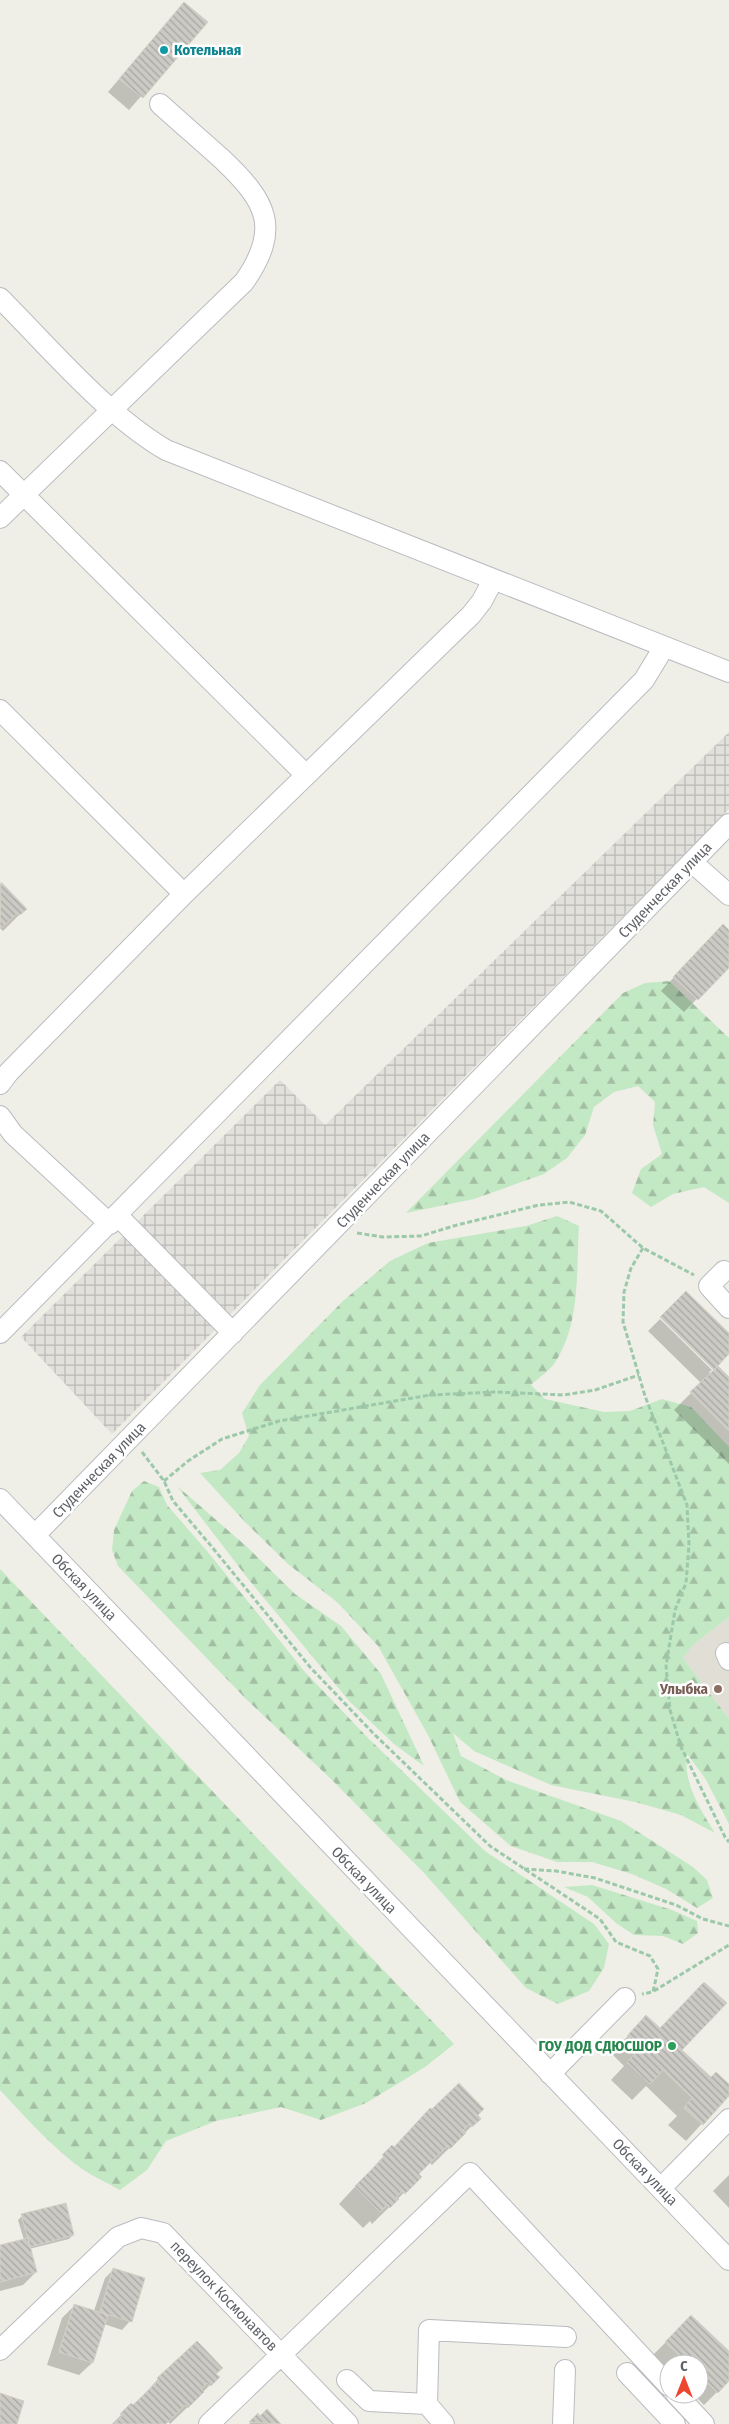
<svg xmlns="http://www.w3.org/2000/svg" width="729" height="2424" font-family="'Fira Sans Condensed',sans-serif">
	<defs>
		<pattern id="industrial-grid" width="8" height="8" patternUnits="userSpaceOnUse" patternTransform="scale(1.25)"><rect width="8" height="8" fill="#e2e0db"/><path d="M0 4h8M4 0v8" fill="none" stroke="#bab9b5"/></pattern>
		<pattern id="forest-firs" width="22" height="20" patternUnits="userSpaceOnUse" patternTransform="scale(1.25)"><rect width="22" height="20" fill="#c3e8c4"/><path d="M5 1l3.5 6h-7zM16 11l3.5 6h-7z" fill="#a2bfa3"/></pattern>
		<pattern id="building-back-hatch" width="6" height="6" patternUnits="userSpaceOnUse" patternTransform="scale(1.25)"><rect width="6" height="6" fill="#cccac4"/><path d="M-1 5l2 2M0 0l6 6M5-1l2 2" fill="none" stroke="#a9a7a3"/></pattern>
	</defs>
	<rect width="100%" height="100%" fill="#f0efe7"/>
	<path fill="url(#industrial-grid)" d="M729 732V809L112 1434 21 1337 280 1080 325 1125Z"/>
	<path fill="#e0ded5" d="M729 1617V1719L683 1658 693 1645Z"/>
	<path fill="url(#forest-firs)" d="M669 981 729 1038V1203L704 1187 673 1194 651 1207 632 1193 641 1169 662 1154 653 1125 655 1102 638 1086 614 1092 594 1107 585 1135 567 1158 544 1174 474 1199 406 1213 623 993 645 983Z
		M557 1216 579 1226C576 1271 581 1321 556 1361 551 1370 539 1377 531 1385L545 1399 604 1412 630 1411 662 1399 691 1407 729 1447V1617L693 1645 683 1658 729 1719V1824L705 1778 687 1754C683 1783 700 1809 715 1833L681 1815 635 1802 551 1785 474 1751 453 1733 461 1756 506 1780 621 1821 693 1867 707 1880 713 1898 697 1908 666 1889 632 1874 592 1862H557L511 1846 460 1802 428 1735 378 1646 337 1602 288 1564 246 1523 200 1473 220 1470 239 1453 249 1436 242 1413 260 1385 343 1301 390 1261 428 1243 526 1226Z
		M144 1481 159 1487 167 1505 207 1551 305 1672 368 1738 485 1851 594 1924 609 1944 604 1968 589 1991 558 2004 526 1988 425 1874 332 1780 246 1699 118 1566 112 1550 114 1530 132 1491Z
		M177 1486 246 1546 295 1594 341 1626 381 1674 424 1766 394 1744 350 1702 249 1580Z
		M0 1569 454 2044 425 2067 366 2103 321 2120 281 2107 216 2121 166 2141 147 2170 120 2190C108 2183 94 2177 82 2169 52 2147 26 2118 0 2090Z
		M592 1885 672 1910 697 1921 698 1933 683 1944 663 1936 634 1935 616 1923 588 1897 564 1887Z"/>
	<path fill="#0003" d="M172 17 206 22 129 110 108 92Z
		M0 884 25 909 3 931 0 928Z
		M729 931V966L684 1012 661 991 710 939Z
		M660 1319 712 1370 709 1372 711 1374 729 1379V1464L674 1410 701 1383 648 1331Z
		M630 2034 681 2050 711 2079 729 2086V2094L686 2141 668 2125 677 2116 646 2086 632 2100 611 2080 624 2066 611 2053Z
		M476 2115 479 2119 432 2165 429 2162 417 2174 420 2177 372 2224 370 2221 363 2228 339 2204 392 2147Z
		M729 2175V2208L713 2191Z
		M22 2216 73 2235 69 2239 29 2249 36 2272 23 2285 0 2291V2247L24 2240 18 2220Z
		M114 2269 130 2321 122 2330 104 2324 92 2363 79 2375 47 2365 62 2318 75 2305 94 2311 105 2278Z
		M691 2317 729 2353V2380L704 2405 693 2394H699V2364H669V2371L653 2355Z
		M197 2343 218 2377 193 2402 170 2424 168 2421 164 2424H112L131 2405 133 2407 158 2379Z
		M267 2411 279 2424H249L258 2415 260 2418Z"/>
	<path fill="url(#building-back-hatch)" stroke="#d5d1c5" d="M184 2 208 22 143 98 119 79Z
		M1 882 27 909 20 915 18 913 0 929Z
		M723 924 729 930V968L698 1000 673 977Z
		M686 1291 729 1333V1354L714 1370 660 1317Z
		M718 1366 729 1377V1431L690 1392Z
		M704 1982 727 2003 682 2050 711 2077 716 2072 729 2084V2096L703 2125 684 2108 692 2098 663 2070 650 2084 627 2062 640 2048 627 2036 646 2015 660 2028Z
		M459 2083 484 2109 478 2115 481 2119 472 2127 469 2124 463 2130 466 2133 450 2149 447 2146 419 2174 422 2177 405 2194 402 2191 396 2197 399 2199 390 2208 387 2205 380 2212 355 2186 384 2157 382 2155 392 2145 394 2147 430 2108 432 2109Z
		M66 2203 74 2235 30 2247 21 2214Z
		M28 2238 37 2272 0 2282V2245Z
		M113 2268 145 2278 132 2322 100 2312Z
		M74 2304 108 2315 93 2363 59 2352Z
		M691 2315 729 2351V2381L718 2393 699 2375V2364H688L665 2342Z
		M197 2341 223 2368 216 2374 220 2377 211 2386 207 2383 201 2389 204 2392 188 2408 185 2405 166 2424H114L122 2416 120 2414 131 2403 133 2405 159 2380 157 2378Z
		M0 2393 24 2401 17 2424H0Z
		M267 2409 281 2424 249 2422 258 2413 260 2416Z"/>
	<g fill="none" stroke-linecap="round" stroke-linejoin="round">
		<defs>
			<path id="minor" d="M0 298C51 349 104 413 166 450L729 672
				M0 471 306 775
				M0 518 244 282C282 228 266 201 223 160 202 141 181 123 160 104
				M0 710 184 894
				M693 863 729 895
				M0 1084 9 1072 184 894 471 615 482 601 493 580
				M0 1116 13 1134 110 1224
				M118 1216 233 1333
				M724 1271 709 1286 729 1308
				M0 1333 644 680 664 647
				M0 1499 729 2260
				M35 1535 729 824
				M726 1653 729 1660
				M550 2074 625 1998
				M661 2188 729 2119
				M0 2350 118 2237 141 2228 163 2233 348 2424
				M627 2373 675 2424
				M347 2380 369 2401 427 2404
				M676 2394 704 2424
				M209 2424 470 2173 669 2386
				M444 2424 427 2404 429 2330 566 2337
				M563 2424 565 2370"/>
		</defs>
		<use href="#minor" stroke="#b9bcc0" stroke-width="22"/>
		<path stroke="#9cc9aa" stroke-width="3" stroke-dasharray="5 2.5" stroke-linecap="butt" d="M357 1233 383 1237 421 1236 457 1225 539 1205 569 1202 601 1211 643 1248 694 1275
			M643 1248 631 1268 624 1292 623 1322 645 1396 687 1505 689 1545 686 1583 675 1610 666 1666 670 1710 681 1747 725 1837 729 1842
			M142 1452 164 1481 173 1501 212 1547 310 1667 373 1733 490 1846 600 1919 616 1942 650 1956 658 1969 653 1992 642 1994
			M164 1481 188 1461 222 1439 279 1421 430 1395 496 1392 564 1395 595 1390 639 1375
			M524 1869 556 1871 595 1878 676 1905 703 1919 729 1926
			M654 1991 729 1945"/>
		<use href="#minor" stroke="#fff" stroke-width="20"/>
	</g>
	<circle fill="#0f9aa8" stroke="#fff" stroke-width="2" cx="164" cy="50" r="5"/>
	<circle fill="#8d6e63" stroke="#fff" stroke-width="2" cx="718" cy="1689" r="5"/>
	<circle fill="#2e9e5b" stroke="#fff" stroke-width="2" cx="672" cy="2046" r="5"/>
	<g text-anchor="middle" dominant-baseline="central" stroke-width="5" stroke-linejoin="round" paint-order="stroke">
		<g font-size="15" font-weight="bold" fill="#0d838f" stroke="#fff" text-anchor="start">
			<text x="174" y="50">Котельная</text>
		</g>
		<g font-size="15" fill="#5e6267" stroke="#fff">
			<text transform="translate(665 890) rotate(-46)">Студенческая улица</text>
			<text transform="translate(383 1180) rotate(-46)">Студенческая улица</text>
			<text transform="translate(99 1470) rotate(-46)">Студенческая улица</text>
			<text transform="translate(84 1587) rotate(46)">Обская улица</text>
			<text transform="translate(364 1880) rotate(46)">Обская улица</text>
			<text transform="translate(645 2172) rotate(46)">Обская улица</text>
			<text transform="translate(224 2296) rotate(46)">переулок Космонавтов</text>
		</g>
		<g font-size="15" font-weight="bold" fill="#785e54" stroke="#fff" text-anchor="end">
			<text x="708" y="1689">Улыбка</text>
		</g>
		<g font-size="15" font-weight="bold" fill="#27864d" stroke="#fff" text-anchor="end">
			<text x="662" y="2046">ГОУ ДОД СДЮСШОР</text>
		</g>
	</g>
	<g transform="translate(684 2379)"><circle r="24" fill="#ffffff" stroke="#bfc0c2"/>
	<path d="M0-4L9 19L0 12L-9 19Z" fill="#ed4530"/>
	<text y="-8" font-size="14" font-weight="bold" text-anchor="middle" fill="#5e6267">С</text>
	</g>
</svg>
